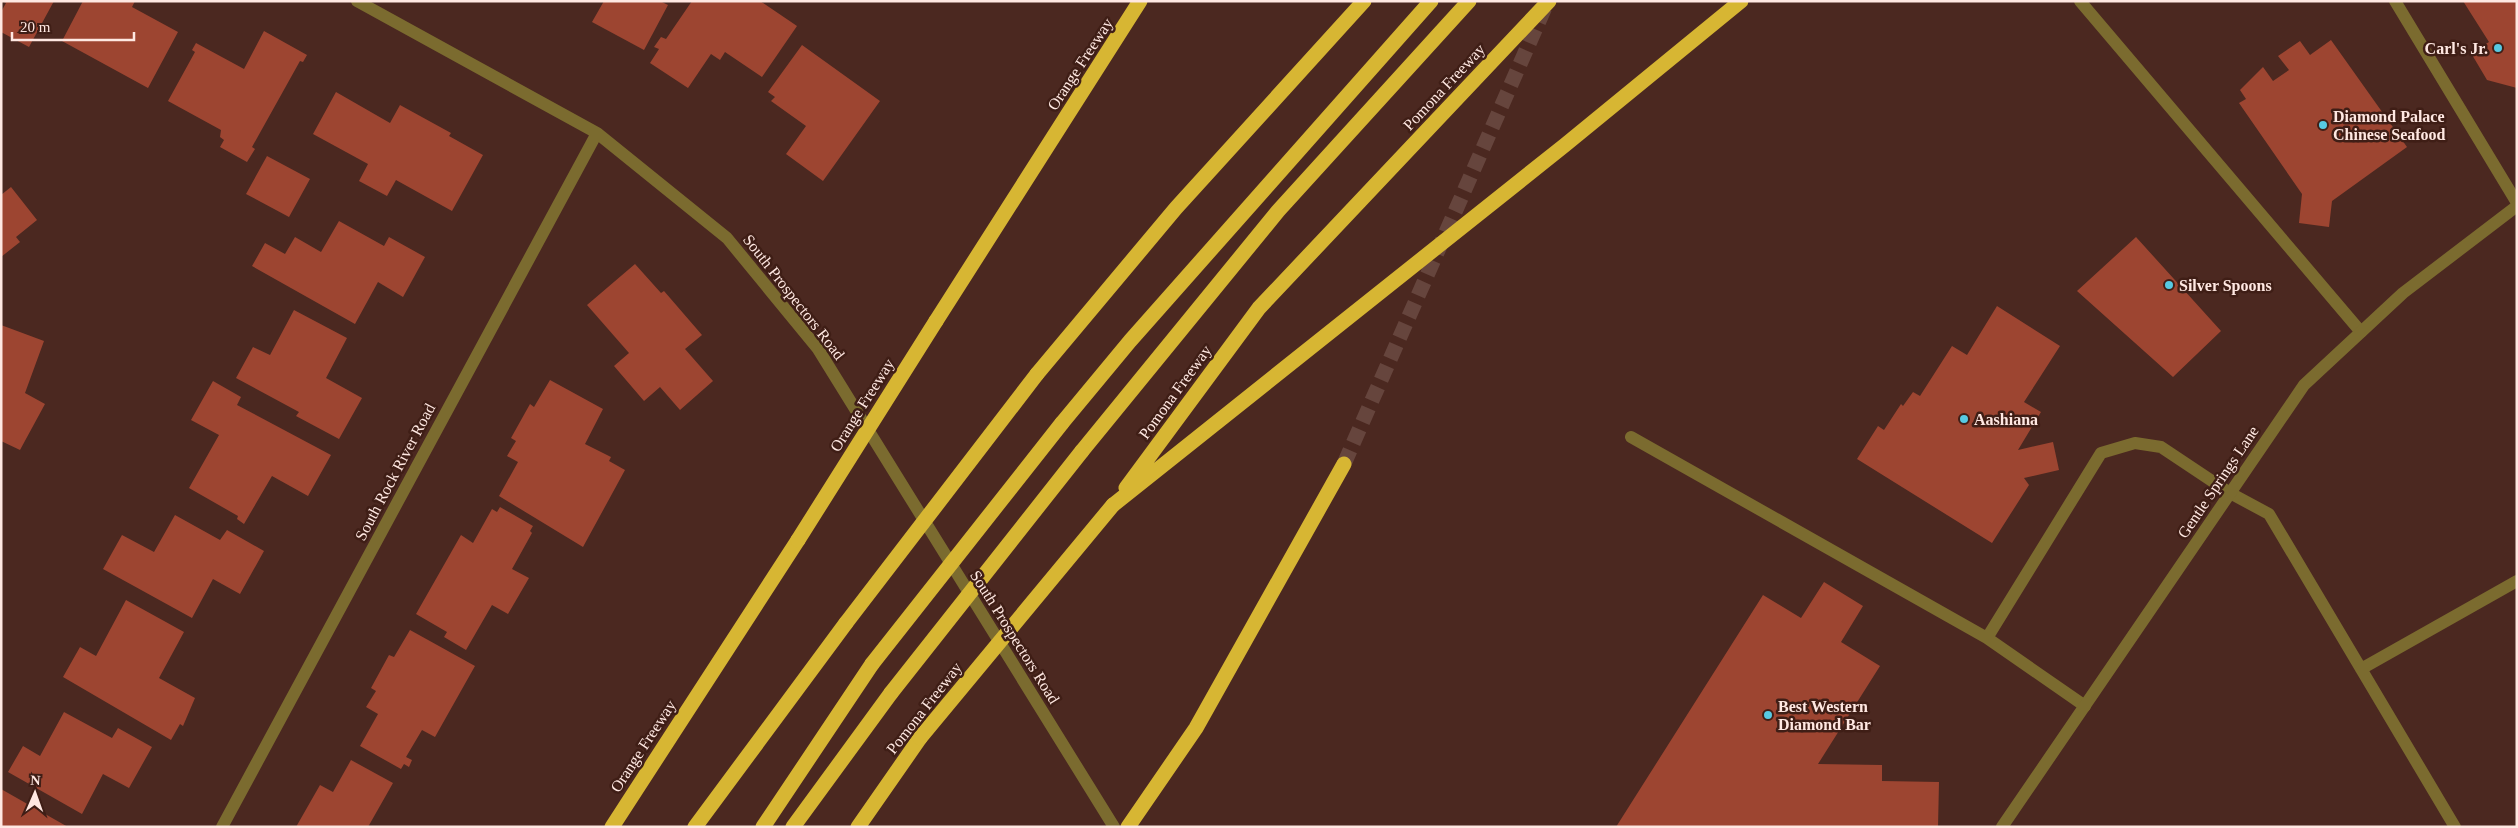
<svg xmlns="http://www.w3.org/2000/svg" width="2518" height="828" font-family="Georgia,serif">
	<rect width="100%" height="100%" fill="#4b2820"/>
	<path fill="#9d4531" d="M2 1H54L29 47 1 32V12L6 3Z
		M83 1H135L132 7 178 32 148 88 62 41Z
		M604 1H660L668 5 644 50 592 22Z
		M692 1H760L797 26 762 77 725 52 720 60 711 54 688 88 650 63 659 49 654 47 661 37 666 39Z
		M2463 1H2517V88L2487 80 2471 53 2489 42Z
		M264 31 307 55 303 62 300 61 252 147 255 149 247 162 220 147 224 140 220 137 221 130 168 101 195 52 192 50 196 43 244 69Z
		M2331 40 2407 147 2332 201 2329 227 2299 223 2302 194 2239 103 2246 99 2240 90 2263 67 2273 81 2289 70 2278 56 2300 41 2310 55Z
		M802 45 880 101 823 181 786 154 806 126 771 101 775 97 768 92Z
		M336 92 390 123 400 105 451 133 449 136 483 155 452 211 396 180 387 196 359 181 368 164 313 134Z
		M267 156 310 179 289 217 246 194Z
		M11 187 37 220 16 237 20 242 1 257V195Z
		M339 221 384 246 389 237 425 257 403 297 378 282 355 324 252 266 265 243 285 254 295 237 321 252Z
		M2136 237 2221 331 2173 377 2077 291Z
		M635 264 661 293 664 291 702 335 685 349 713 381 680 410 660 387 644 401 614 366 629 353 587 305Z
		M1997 306 2060 346 2024 402 2041 412 2018 450 2053 442 2059 470 2024 478 2029 485 1992 543 1857 459 1878 426 1884 430 1901 404 1903 406 1913 392 1920 396 1952 346 1967 355Z
		M294 310 347 338 326 378 362 398 339 439 296 416 299 412 236 378 253 347 270 355Z
		M1 325 44 341 25 393 45 404 20 450 1 441Z
		M550 380 603 409 585 444 611 457 609 461 625 470 583 547 499 496 518 462 507 456 516 441 511 438 530 404 534 407Z
		M213 381 241 397 237 405 331 455 308 496 272 476 244 524 237 519 238 516 189 488 219 435 191 420Z
		M500 507 533 526 530 531 532 533 512 569 529 578 508 614 492 605 466 650 444 637 447 632 416 614 461 535 473 543 492 509 497 512Z
		M175 515 220 540 227 530 264 551 240 594 213 579 192 618 103 569 122 535 154 552Z
		M1824 582 1863 606 1841 642 1880 666 1818 764 1882 765V781L1939 782 1938 827H1616L1763 595 1801 618Z
		M126 600 184 632 159 678 195 698 183 726 180 724 171 740 63 677 80 647 96 656Z
		M410 630 475 666 435 737 422 730 406 757 412 760 409 767 404 764 401 769 360 746 378 714 366 707 376 691 371 688 389 655 394 657Z
		M64 712 112 738 118 728 152 747 129 788 103 774 82 814 8 772 23 746 40 756Z
		M351 760 393 783 368 827H296L320 785 333 792Z
		M1 789 68 827H1Z"/>
	<g fill="none" stroke-linecap="round" stroke-linejoin="round">
		<path stroke="#66453d" stroke-width="15" stroke-dasharray="15 8" stroke-linecap="butt" d="M1344 464 1546 5"/>
		<path stroke="#7b6b2f" stroke-width="12" d="M2080 1 2361 332
			M2395 1 2517 203
			M1631 437 1987 638 2101 453 2135 443 2161 447 2230 493 2269 514 2455 827
			M1987 638 2085 706
			M2361 669 2517 581"/>
		<path stroke="#7b6b2f" stroke-width="12" d="M357 1 597 133 727 238 818 349 1114 827
			M222 827 597 133
			M2002 827 2304 385 2403 293 2517 206"/>
		<path stroke="#d7b633" stroke-width="15" d="M936 321 1140 1
			M1037 374 1176 208 1364 1
			M1062 423 1130 341 1431 1
			M1082 451 1278 211 1469 1
			M1126 488 1259 308 1549 1
			M1113 505 1565 145 1741 1
			M612 827 798 540
			M695 827 846 623
			M763 827 872 664
			M793 827 891 693
			M858 827 920 738
			M1128 827 1196 728 1344 464"/>
		<path stroke="#d7b633" stroke-width="15" d="M798 540 936 321
			M846 623 1037 374
			M872 664 1062 423
			M891 693 1082 451
			M920 738 1113 505"/>
	</g>
	<g fill="#57c9e2" stroke="#3f1e16" stroke-width="2">
		<circle cx="2498" cy="48" r="5"/>
		<circle cx="2323" cy="125" r="5"/>
		<circle cx="2169" cy="285" r="5"/>
		<circle cx="1964" cy="419" r="5"/>
		<circle cx="1768" cy="715" r="5"/>
	</g>
	<g text-anchor="middle" dominant-baseline="central" stroke-width="5" stroke-linejoin="round" paint-order="stroke">
		<g font-size="16" font-weight="bold" fill="#ffe8e2" stroke="#3f1e16" text-anchor="start">
			<text x="2488" y="48" text-anchor="end">Carl's Jr.</text>
			<text x="2333" y="116">Diamond Palace<tspan x="2333" dy="18">Chinese Seafood</tspan></text>
			<text x="2179" y="285">Silver Spoons</text>
			<text x="1974" y="419">Aashiana</text>
			<text x="1778" y="706">Best Western<tspan x="1778" dy="18">Diamond Bar</tspan></text>
		</g>
		<g font-size="16" fill="#ffe8e2" stroke="#3f1e16">
			<text transform="translate(1080 64) rotate(-57)">Orange Freeway</text>
			<text transform="translate(1444 87) rotate(-47)">Pomona Freeway</text>
			<text transform="translate(794 297) rotate(52)">South Prospectors Road</text>
			<text transform="translate(1175 392) rotate(-54)">Pomona Freeway</text>
			<text transform="translate(862 405) rotate(-58)">Orange Freeway</text>
			<text transform="translate(395 472) rotate(-62)">South Rock River Road</text>
			<text transform="translate(2218 482) rotate(-56)">Gentle Springs Lane</text>
			<text transform="translate(1015 637) rotate(58)">South Prospectors Road</text>
			<text transform="translate(924 708) rotate(-52)">Pomona Freeway</text>
			<text transform="translate(643 746) rotate(-57)">Orange Freeway</text>
		</g>
	</g>
	<rect width="2518" height="828" fill="none" stroke="#ffe8e2" stroke-width="5"/>
	<g transform="translate(35 793) rotate(2)" stroke="#3f1e16" stroke-width="4" paint-order="stroke">
	<path d="M0-4L9 19L0 12L-9 19Z" fill="#ffe8e2"/>
	<text y="-8" font-size="14" font-weight="bold" text-anchor="middle" fill="#ffe8e2">N</text>
	</g>
	<path d="M12 32v8h122v-8" fill="none" stroke="#ffe8e2" stroke-width="2.5"/>
	<text x="20" y="32" font-size="15" fill="#ffe8e2" stroke="#3f1e16" stroke-width="4" paint-order="stroke">20 m</text>
</svg>
